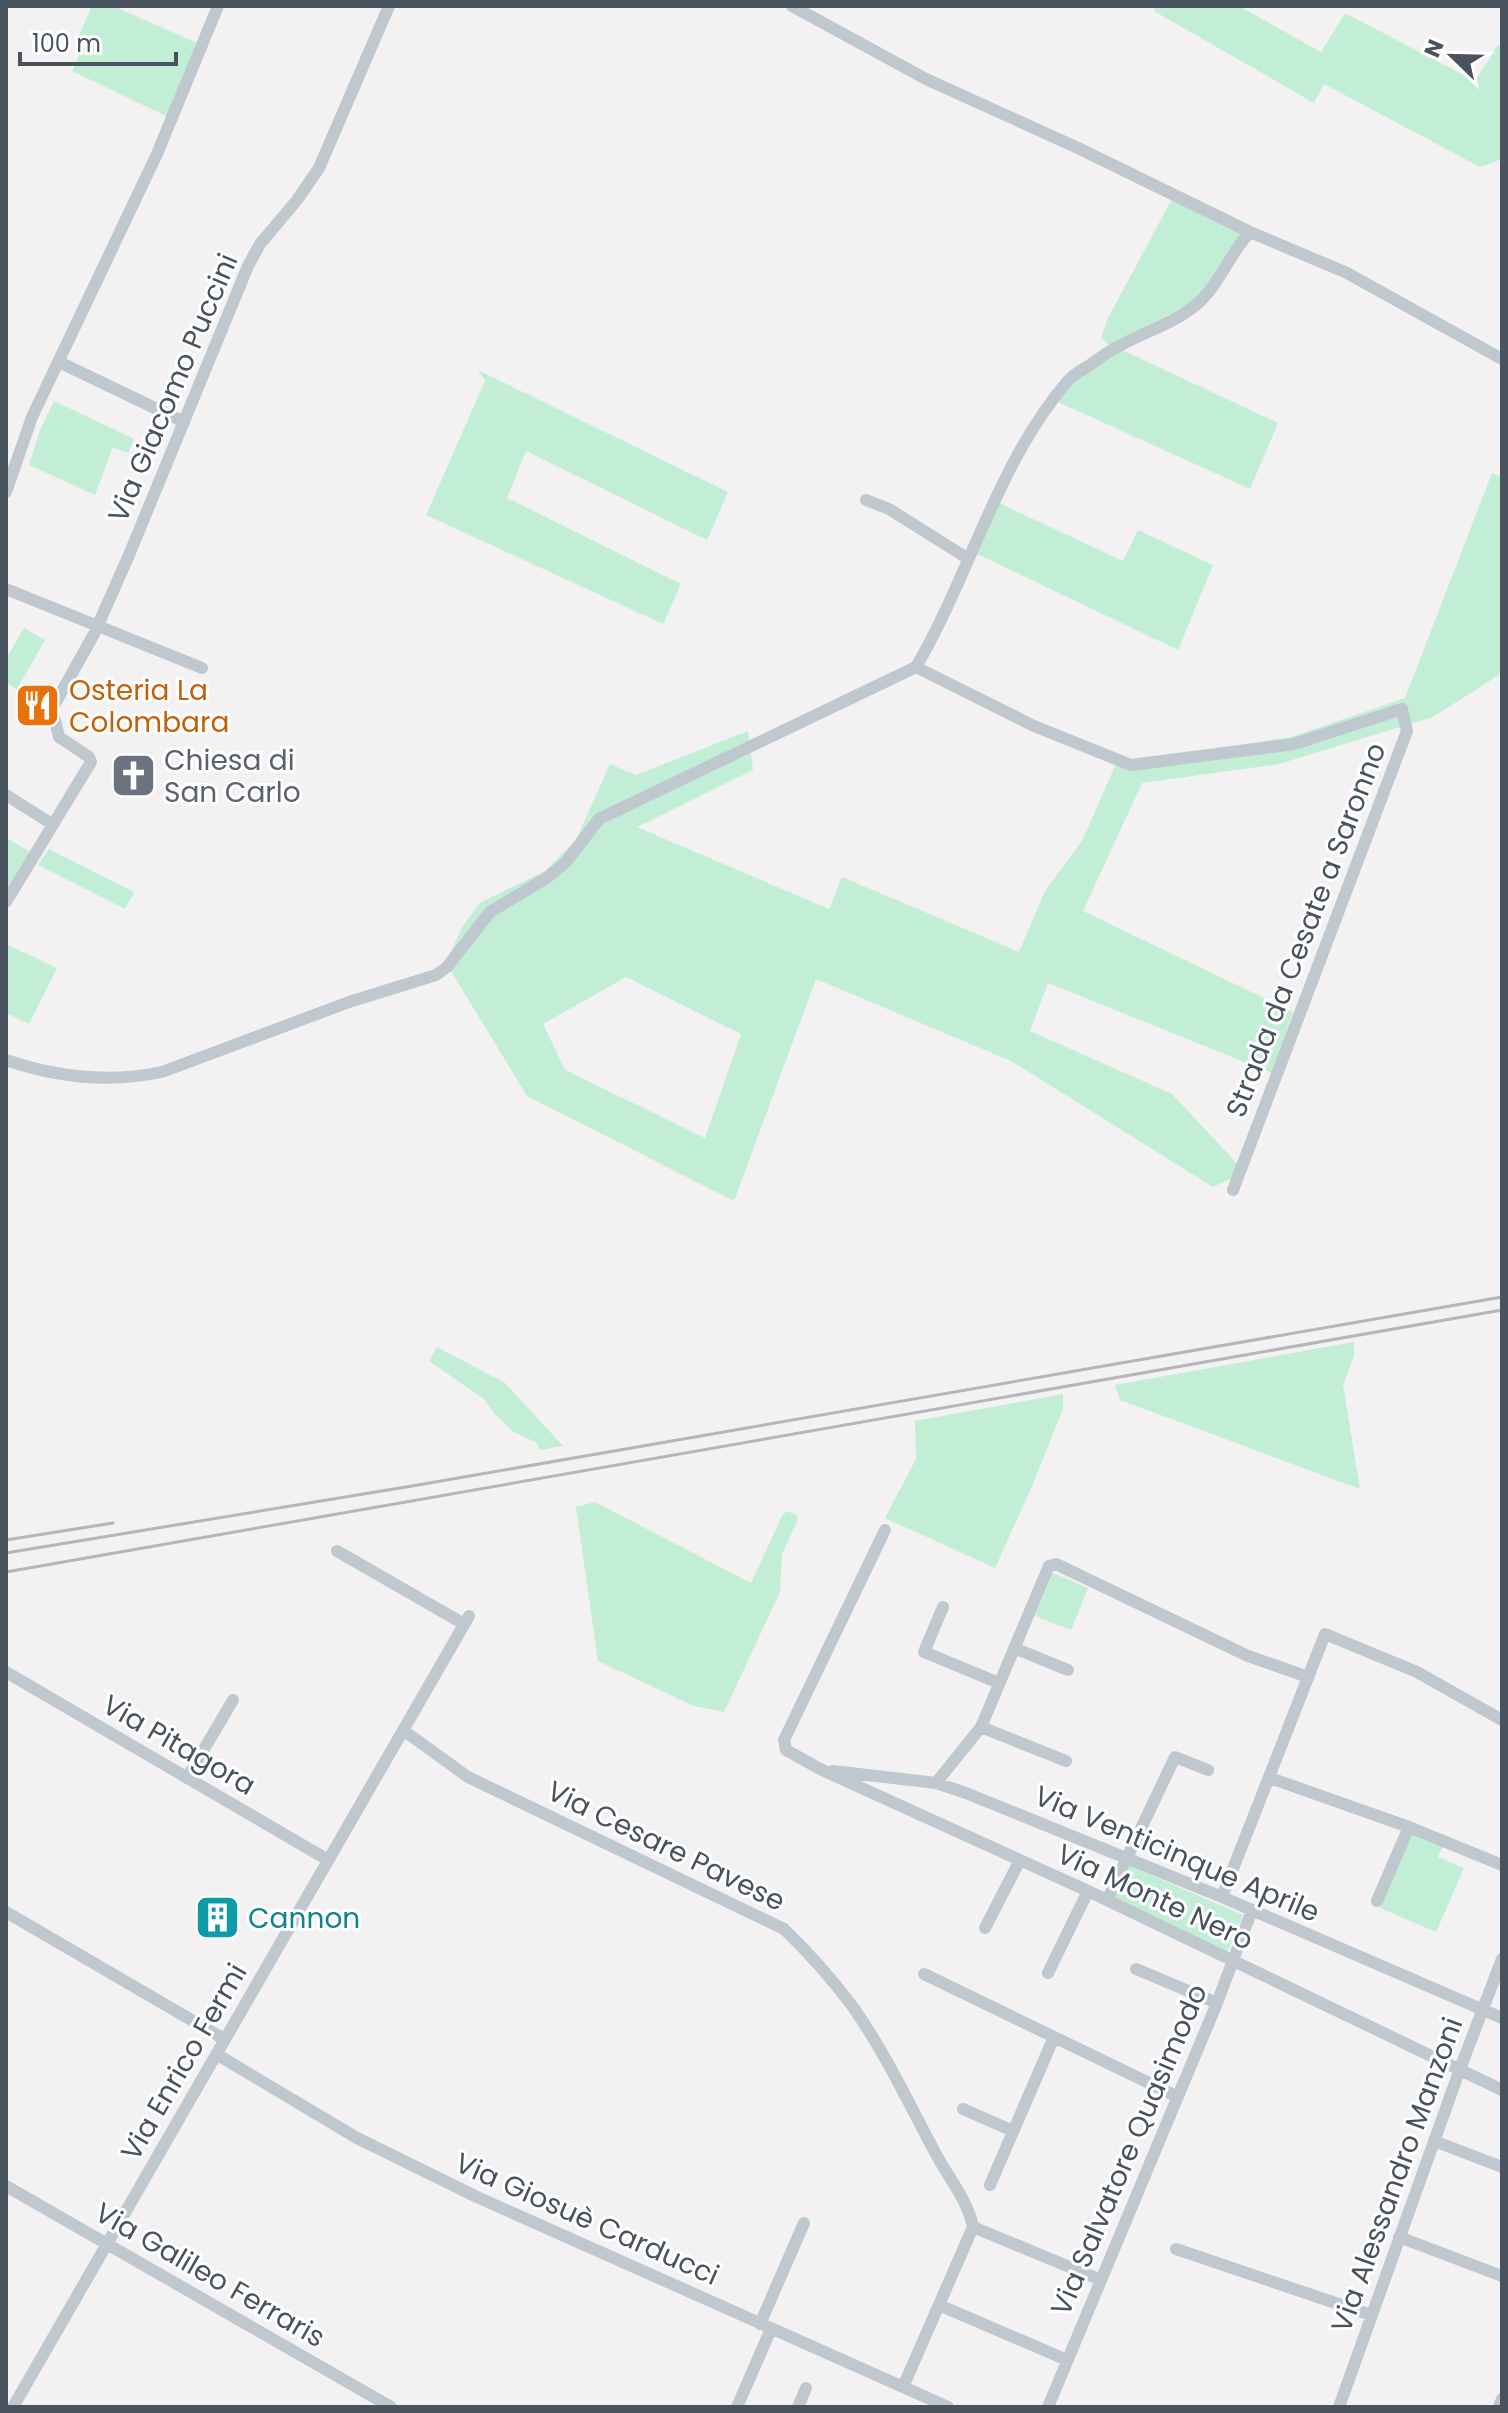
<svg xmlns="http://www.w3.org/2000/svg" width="1508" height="2413" font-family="Poppins,sans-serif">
	<rect width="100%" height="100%" fill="#f3f1f1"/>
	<path fill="#c2eed5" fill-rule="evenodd" d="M92 6H113L197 43 168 117 72 71 86 42 78 38Z
		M1156 6H1239L1321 52 1345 13 1475 81 1498 45 1502 47V159L1480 167 1324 84 1314 103 1154 11Z
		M1172 199 1244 235 1195 301 1110 346 1101 338 1108 318Z
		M1122 350 1278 423 1250 489 1058 402 1071 384Z
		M478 370 728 492 707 540 526 451 507 498 681 584 663 624 426 515 485 381Z
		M54 401 134 439 128 453 113 447 95 495 29 465 40 430Z
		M1492 473 1502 477V673L1433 717 1279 764 1142 783 1083 911 1293 1012 1272 1073 1048 983 1030 1031 1172 1094 1245 1172 1213 1187 1011 1061 816 979 734 1201 527 1096 446 963 462 927 481 902 545 871 576 840 610 764 636 775 748 731 753 770 637 827 829 909 842 877 1019 952 1045 891 1082 841 1116 764 1291 737 1405 698ZM626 977 741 1034 705 1138 565 1070 543 1024Z
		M999 503 1123 561 1138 530 1213 565 1178 650 975 553Z
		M24 628 45 640 17 689 6 683V659Z
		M9 839 30 852 6 890V844Z
		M49 849 134 892 125 909 38 865Z
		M6 944 57 968 29 1024 6 1013Z
		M1354 1342V1356L1343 1385 1360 1489 1120 1400 1115 1385Z
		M437 1347 505 1383 563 1446 540 1450 537 1443 512 1431 494 1413 484 1399 429 1361Z
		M1063 1394V1409L1033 1484 995 1568 885 1518 916 1459 915 1421Z
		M595 1502 751 1583 783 1514 788 1511 797 1515 798 1519 782 1554 780 1592 724 1712 694 1706 598 1661 576 1507Z
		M1053 1573 1088 1588 1071 1630 1035 1616Z
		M1412 1833 1443 1846 1438 1857 1464 1868 1436 1932 1380 1908Z
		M1130 1866 1243 1915 1227 1954 1113 1901Z"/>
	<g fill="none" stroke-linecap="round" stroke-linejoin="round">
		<path stroke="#bfc7cf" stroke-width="12" d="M792 6 926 79 1078 148 1250 232 1347 273 1502 359
			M59 362 184 422
			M6 492 32 417 157 154 218 6
			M866 500 889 509 967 558
			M6 589 202 668
			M916 667 1034 726 1131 765 1294 744 1402 709 1407 731 1233 1190
			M916 667C970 575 996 466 1066 383 1072 375 1082 370 1090 365 1100 358 1110 350 1121 345 1145 332 1174 323 1196 305 1219 286 1229 254 1250 232
			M6 795 52 824
			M6 902 91 762 89 757 59 737 52 709 94 634 129 555 248 266 260 244 297 200 319 168 389 6
			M6 1060C56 1077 110 1083 162 1072L349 1002 436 975 447 967 490 912 548 877 566 862 599 819 916 667
			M885 1530 784 1740 786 1750 822 1770 1088 1891 1502 2090
			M337 1551 464 1624
			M943 1607 924 1652 999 1683
			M1014 1648 1068 1670
			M6 1672 328 1860
			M981 1727 1066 1761
			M403 1730 468 1777 784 1929C809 1953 832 1979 853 2007 886 2054 910 2106 937 2156 950 2180 968 2201 973 2227L903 2387
			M833 1771 936 1783 966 1793 1222 1897 1502 2018
			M187 1778 233 1700
			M1270 1778 1409 1827 1502 1865
			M936 1783 981 1727 1049 1566 1056 1564 1248 1656 1308 1677
			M1222 1897 1325 1634 1417 1672 1502 1720
			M1107 1900 1175 1757 1208 1770
			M1377 1901 1409 1827
			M6 1912 224 2039
			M985 1928 1020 1860
			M1136 1969 1217 2003
			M1048 1973 1088 1891
			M924 1974 1178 2097
			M216 2054 357 2138 477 2197 948 2407
			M963 2109 1013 2131
			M1434 2141 1502 2167
			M990 2185 1054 2037
			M6 2186 391 2407
			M973 2227 1101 2280
			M1399 2237 1502 2276
			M1176 2249 1371 2315
			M939 2305 1067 2360
			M760 2324 804 2223
			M13 2407 469 1616
			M737 2407 771 2329
			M798 2407 806 2388
			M1048 2407 1217 2003 1252 1910
			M1339 2407 1460 2069 1502 1959
			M1499 2407 1502 2399"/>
		<path stroke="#b3b6bb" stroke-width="3" d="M6 1540 113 1523
			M6 1553 412 1486 1502 1297
			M6 1572 1502 1310"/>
	</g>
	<defs>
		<symbol id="restaurant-square" viewBox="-11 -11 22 22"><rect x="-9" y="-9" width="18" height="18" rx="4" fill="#e8710a" stroke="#fff"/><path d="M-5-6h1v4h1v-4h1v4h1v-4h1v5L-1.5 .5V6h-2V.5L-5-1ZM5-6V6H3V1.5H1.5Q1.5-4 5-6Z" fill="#fff"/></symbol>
		<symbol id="church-square" viewBox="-11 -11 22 22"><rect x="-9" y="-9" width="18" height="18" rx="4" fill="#6b7280" stroke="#fff"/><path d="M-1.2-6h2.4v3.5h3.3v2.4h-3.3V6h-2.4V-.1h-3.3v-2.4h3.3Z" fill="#fff"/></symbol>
		<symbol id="building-square" viewBox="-11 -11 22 22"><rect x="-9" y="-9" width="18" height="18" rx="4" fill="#0f9aa8" stroke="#fff"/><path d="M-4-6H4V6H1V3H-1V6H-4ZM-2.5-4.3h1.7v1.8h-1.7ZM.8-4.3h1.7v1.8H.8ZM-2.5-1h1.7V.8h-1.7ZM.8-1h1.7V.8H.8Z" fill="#fff"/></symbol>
	</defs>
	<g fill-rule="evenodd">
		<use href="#restaurant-square" x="12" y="680" width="51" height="51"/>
		<use href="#church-square" x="108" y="750" width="51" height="51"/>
		<use href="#building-square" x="192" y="1892" width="51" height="51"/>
	</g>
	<g text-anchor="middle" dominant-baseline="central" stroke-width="6" stroke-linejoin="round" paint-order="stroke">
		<g font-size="28" fill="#49535e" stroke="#fff">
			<text transform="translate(173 388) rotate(-67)">Via Giacomo Puccini</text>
			<text transform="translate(1306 930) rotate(-69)">Strada da Cesate a Saronno</text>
			<text transform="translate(179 1745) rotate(30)">Via Pitagora</text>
			<text transform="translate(666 1846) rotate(26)">Via Cesare Pavese</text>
			<text transform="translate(1177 1854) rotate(23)">Via Venticinque Aprile</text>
			<text transform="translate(1155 1897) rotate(25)">Via Monte Nero</text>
			<text transform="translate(184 2062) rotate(-60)">Via Enrico Fermi</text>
			<text transform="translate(1129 2150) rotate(-67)">Via Salvatore Quasimodo</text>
			<text transform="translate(1397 2175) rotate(-70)">Via Alessandro Manzoni</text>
			<text transform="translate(587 2219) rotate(24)">Via Giosuè Carducci</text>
			<text transform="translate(210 2275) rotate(30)">Via Galileo Ferraris</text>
		</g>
		<g font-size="28" fill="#c56008" stroke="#fff" text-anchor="start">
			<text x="69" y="690">Osteria La<tspan x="69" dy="32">Colombara</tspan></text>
		</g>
		<g font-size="28" fill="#5b616d" stroke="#fff" text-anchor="start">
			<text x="164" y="760">Chiesa di<tspan x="164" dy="32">San Carlo</tspan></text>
		</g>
		<g font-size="28" fill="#0d838f" stroke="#fff" text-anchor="start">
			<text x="248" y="1918">Cannon</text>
		</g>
	</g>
	<rect width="1508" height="2413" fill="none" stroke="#49535e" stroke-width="16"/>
	<g transform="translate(1452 56) rotate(293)" stroke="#ffffff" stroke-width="6" paint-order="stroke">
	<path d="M0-6L14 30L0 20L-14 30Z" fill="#49535e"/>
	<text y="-12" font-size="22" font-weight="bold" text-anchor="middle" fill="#49535e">N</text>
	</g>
	<path d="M20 52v12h156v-12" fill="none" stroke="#49535e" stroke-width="4"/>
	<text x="32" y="52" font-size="24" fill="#49535e" stroke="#ffffff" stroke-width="6" paint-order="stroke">100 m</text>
</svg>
